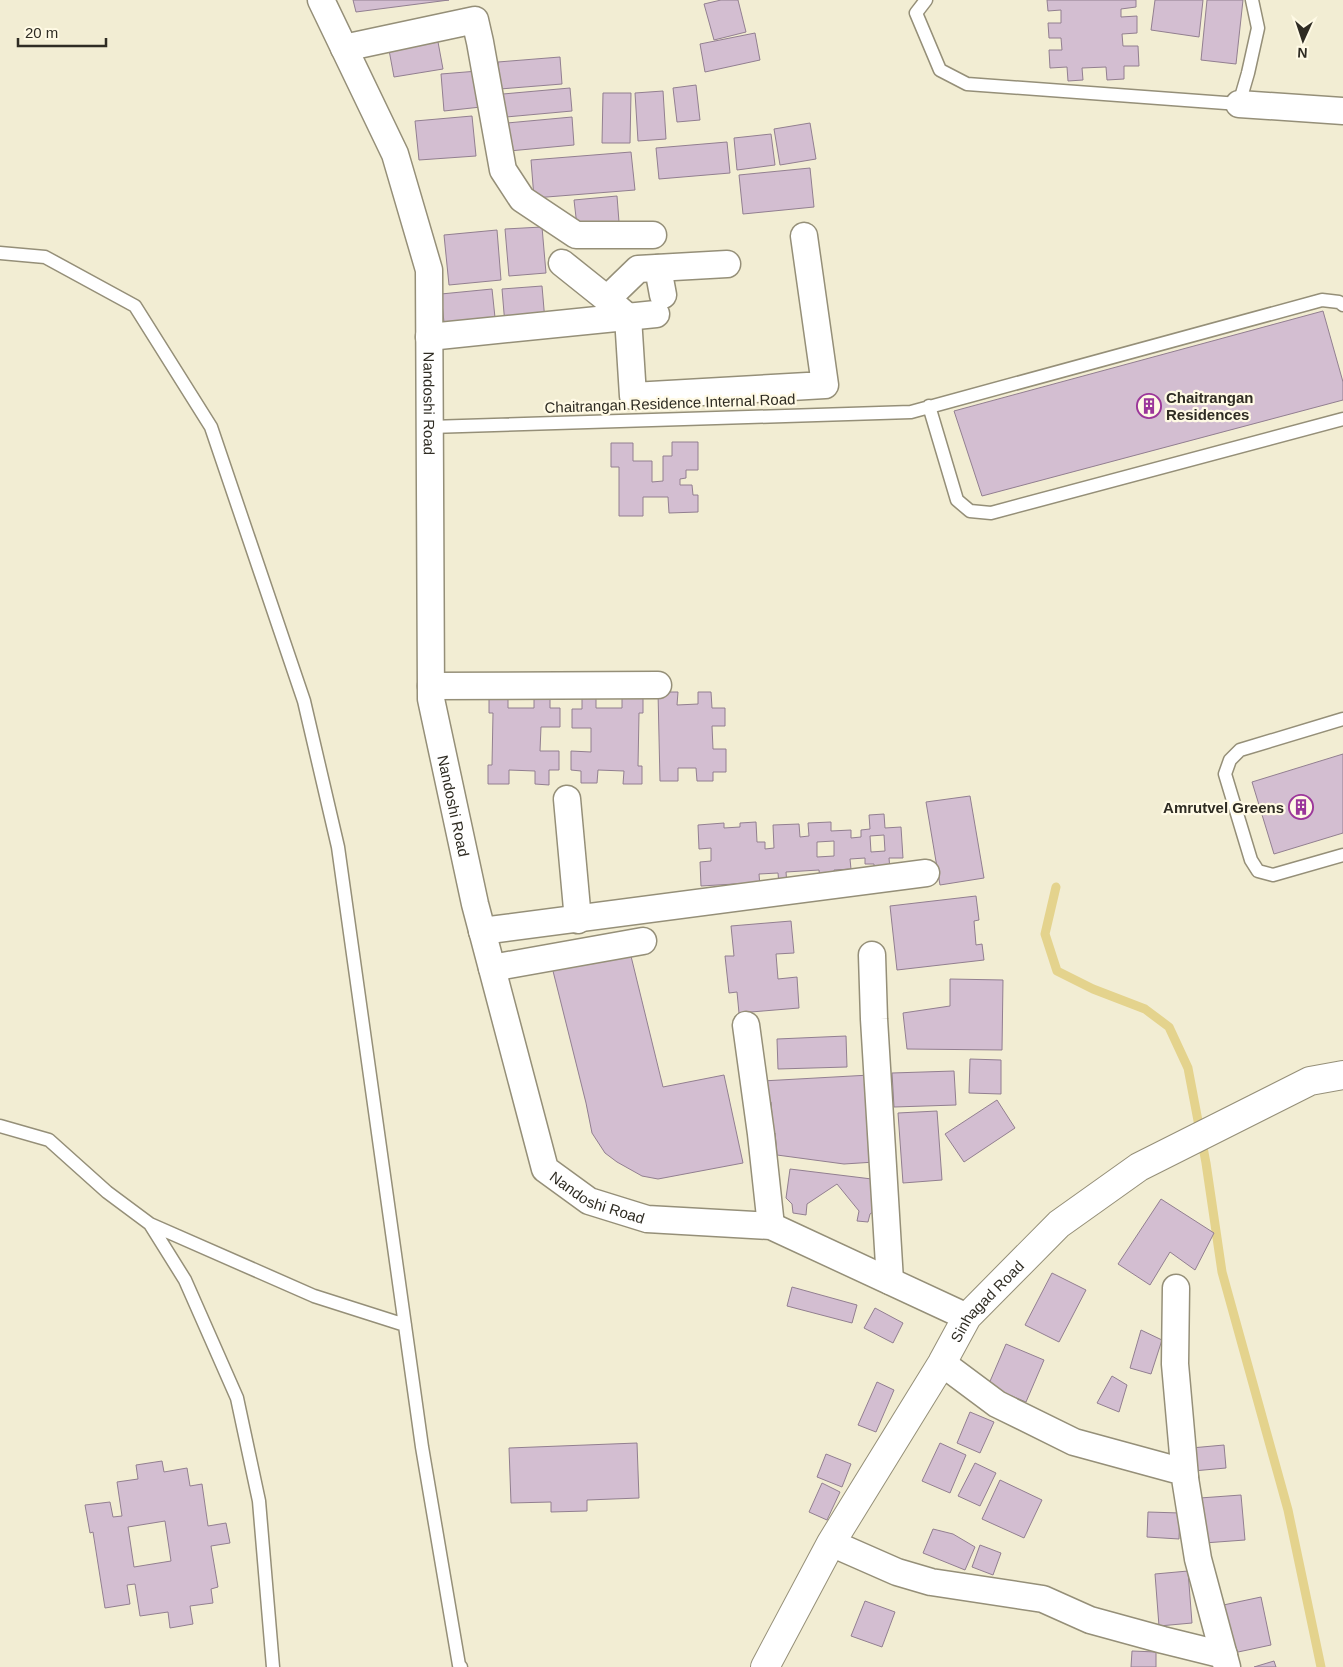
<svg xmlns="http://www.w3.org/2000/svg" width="1343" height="1667" font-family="Arial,sans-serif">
	<rect width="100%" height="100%" fill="#f2edd3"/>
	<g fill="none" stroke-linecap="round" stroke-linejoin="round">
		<path stroke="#e4d38d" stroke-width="9" d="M1056 887 1045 934 1057 971 1093 989 1145 1009 1169 1027 1188 1068 1206 1163 1222 1272 1288 1510 1321 1667"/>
	</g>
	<path fill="#d3bed1" stroke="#927f90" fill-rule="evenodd" d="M353 0H449L356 12Z
		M721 0H738L746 32 714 40 704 4Z
		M1047 0H1136V7L1121 9V17L1137 16V33L1122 34 1123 46H1138L1139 66H1124V79L1107 80 1106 67 1082 68 1083 80 1068 81 1067 67 1050 68 1049 50H1062L1061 38H1049L1048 23H1061V10L1048 11Z
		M1155 0H1203L1199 37 1151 30Z
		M1207 0H1243L1236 64 1201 60Z
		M755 33 760 60 705 72 700 44Z
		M438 42 443 69 394 77 389 50Z
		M560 57 562 84 500 89 498 62Z
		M478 71 481 107 444 111 441 74Z
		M696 85 700 120 677 122 673 88Z
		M570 88 572 111 506 117 503 94Z
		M663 91 666 139 638 141 635 93Z
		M603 93H631L630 143H602Z
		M472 116 476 156 419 160 415 121Z
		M572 117 574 145 509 151 507 123Z
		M810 123 816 159 780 165 774 129Z
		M771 134 775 165 737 170 734 138Z
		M727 142 730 173 659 179 656 148Z
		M631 152 635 190 534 198 531 160Z
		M810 168 814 207 743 214 739 175Z
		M617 196 619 222 577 226 574 200Z
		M542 227 546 273 509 276 505 229Z
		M497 230 501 280 449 285 444 235Z
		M542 286 545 321 505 325 502 289Z
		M492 289 496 327 445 332 441 294Z
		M1323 311 1343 382V400L982 496 954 411Z
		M672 442H698V470H686V478L680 479V485H692L693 495H698V512L669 513 668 497H643V516H619V467H611V443H633V461H652V482L663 481V456H672Z
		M658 692H678L677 705 698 704V692H711L712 708H725V726H712L713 749H726V772H713V781H697L696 768H678V781H660Z
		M582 694H596V708H622V694L643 695V713H639L638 766H642V784H623L624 771 598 770 597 783H581V771L571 770V751L591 752V728H572V709H582Z
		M489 695H508V708H534V696L550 695V708H560V727H541L540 751H559V770H549V785L535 784V771L509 770V784H488V765H492L493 713H489Z
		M1343 754V833L1274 854 1252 782Z
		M970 796 984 878 940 885 926 802Z
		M884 814 885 828 901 827 903 858H889L890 870 874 872V864H865V858L850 859 851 869 834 870 835 879 820 880 819 870 786 872 787 885H779L778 873 759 874 760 887 751 883 701 886 700 862 711 861V848L699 849 698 825 724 823V828L740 827V823L756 822 757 842H765V849L774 848 773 825 799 824 800 837 809 836 808 823 831 822V831L851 830V838L861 837V830L870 829 869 815ZM884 835 885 851 871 852 870 836ZM834 841V856L817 857V842Z
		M976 896 979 920 974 921 976 945 982 944 984 960 897 970 890 906Z
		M791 921 794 953 776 954 778 979 797 977 799 1008 739 1013 737 992 729 993 725 956H734L731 926Z
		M629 948 663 1087 724 1075 743 1163 658 1179 642 1176 617 1162 605 1153 592 1133 586 1103 552 967Z
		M950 979 1003 980 1002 1050 907 1049 903 1013 950 1006Z
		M846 1036 847 1067 778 1069 777 1039Z
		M970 1059 1001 1060V1094L969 1093Z
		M954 1071 956 1105 894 1107 892 1073Z
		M870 1075 875 1162 844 1164 777 1155 775 1133H773L771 1102H764L762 1081Z
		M997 1100 1015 1128 964 1162 945 1134Z
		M937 1111 942 1180 903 1183 898 1113Z
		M790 1169 880 1180 876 1210 870 1214 868 1222 857 1221 859 1211 837 1184 807 1204 806 1215 793 1213 792 1204 786 1198Z
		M1161 1199 1214 1233 1195 1270 1170 1252 1150 1285 1118 1264Z
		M1052 1273 1086 1290 1059 1342 1025 1325Z
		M792 1287 857 1305 852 1323 787 1306Z
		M875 1308 903 1323 893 1343 864 1328Z
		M1141 1330 1162 1340 1151 1374 1130 1368Z
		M1006 1344 1044 1360 1026 1402 988 1386Z
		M1112 1376 1127 1385 1119 1412 1097 1403Z
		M877 1382 894 1390 876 1432 858 1425Z
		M970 1412 994 1422 980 1453 957 1443Z
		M637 1443 639 1498 587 1500V1511L551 1512V1502L511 1503 509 1448Z
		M940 1443 966 1455 950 1493 922 1481Z
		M1224 1445 1226 1468 1193 1471 1191 1448Z
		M826 1454 851 1464 842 1487 817 1477Z
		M162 1461 164 1472 187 1468 190 1486 202 1484 208 1526 226 1523 230 1543 211 1546 218 1587 211 1589 213 1603 190 1606 193 1624 170 1628 168 1612 140 1616 135 1584 127 1585 130 1604 105 1608 93 1532 90 1533 85 1505 110 1502 113 1517 122 1516 117 1482 138 1479 136 1465ZM165 1521 171 1561 134 1567 128 1527Z
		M975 1463 996 1473 980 1506 958 1496Z
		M1000 1480 1042 1500 1024 1538 982 1519Z
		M822 1483 840 1492 827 1520 809 1512Z
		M1241 1495 1245 1540 1204 1543 1200 1498Z
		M1148 1512 1180 1513 1179 1539 1147 1537Z
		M933 1529 953 1534 975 1547 965 1570 923 1553Z
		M980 1545 1001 1553 993 1575 972 1567Z
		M1188 1571 1192 1623 1159 1626 1155 1574Z
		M1261 1597 1271 1645 1224 1655 1214 1607Z
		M865 1601 895 1612 882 1647 851 1636Z
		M1132 1651 1156 1652V1667H1131Z
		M1274 1661 1276 1667H1254Z"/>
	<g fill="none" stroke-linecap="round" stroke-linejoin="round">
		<defs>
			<path id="lane" d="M926 0 916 13 940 70 967 84 1239 104 1248 73 1258 28 1252 0
				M0 253 45 257 135 306 211 427 304 701 338 847 422 1447 459 1665 461 1667
				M929 406 957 500 970 511 991 513 1343 419
				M430 427 911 412 1322 300 1339 302 1343 305
				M1343 719 1240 750 1230 760 1225 774 1251 860 1258 871 1273 875 1343 855
				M0 1126 49 1140 107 1192 150 1224 314 1296 405 1325
				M150 1224 185 1280 237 1398 259 1501 273 1667"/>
			<g id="street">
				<path id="s1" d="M321 0 395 154 429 270 431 699 475 904 545 1169 589 1201 647 1219 771 1226 967 1317"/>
				<path d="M344 48 475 20 480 42 503 170 522 199 576 235H653"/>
				<path d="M1239 104 1343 111"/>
				<path d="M562 263 607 299 638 269 727 264"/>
				<path d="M658 268 663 295"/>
				<path d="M607 299 628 317 633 396 825 385 804 236"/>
				<path d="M429 337 656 314"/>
				<path d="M431 686 658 685"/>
				<path d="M567 799 578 920"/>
				<path d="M482 931 926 873"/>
				<path d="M872 955 874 1019 890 1281"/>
				<path d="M492 968 643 941"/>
				<path d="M746 1025 761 1134 771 1226"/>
				<path d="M1176 1288 1175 1364 1185 1477"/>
				<path d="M942 1363 997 1404 1074 1442 1184 1472 1198 1559 1227 1667"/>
				<path d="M831 1543 897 1572 931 1582 1043 1599 1090 1620 1163 1640 1224 1655"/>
			</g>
			<g id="primary">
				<path id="s2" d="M765 1667 831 1543 942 1363 967 1317 1059 1224 1139 1167 1310 1081 1343 1075"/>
			</g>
		</defs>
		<use href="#lane" stroke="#958f78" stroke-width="15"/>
		<use href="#street" stroke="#958f78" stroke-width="29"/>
		<use href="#primary" stroke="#958f78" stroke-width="30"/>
		<use href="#lane" stroke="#fff" stroke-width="12"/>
		<use href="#street" stroke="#fff" stroke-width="26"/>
		<use href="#primary" stroke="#fff" stroke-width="28"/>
	</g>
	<defs>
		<symbol id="building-ring" viewBox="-11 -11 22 22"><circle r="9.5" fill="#fffae5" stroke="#9b369a" stroke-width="1.5"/><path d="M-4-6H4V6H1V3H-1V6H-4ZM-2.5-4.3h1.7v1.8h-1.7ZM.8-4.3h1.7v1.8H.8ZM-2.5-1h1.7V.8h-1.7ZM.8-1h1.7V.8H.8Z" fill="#9b369a"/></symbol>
	</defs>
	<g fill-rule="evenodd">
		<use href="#building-ring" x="1135" y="392" width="28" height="28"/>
		<use href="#building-ring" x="1287" y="793" width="28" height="28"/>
	</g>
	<g text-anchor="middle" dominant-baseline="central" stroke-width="4.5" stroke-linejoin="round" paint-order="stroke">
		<g font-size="15" font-weight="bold" fill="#2f2c23" stroke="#fffae5" text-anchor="start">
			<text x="1166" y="397">Chaitrangan<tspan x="1166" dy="17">Residences</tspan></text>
			<text x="1284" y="807" text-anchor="end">Amrutvel Greens</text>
		</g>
		<g font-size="15" fill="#2f2c23" stroke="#fffae5">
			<text stroke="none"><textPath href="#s1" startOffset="425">Nandoshi Road</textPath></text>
			<text transform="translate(670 403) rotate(-2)">Chaitrangan Residence Internal Road</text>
			<text stroke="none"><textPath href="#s1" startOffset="830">Nandoshi Road</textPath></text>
			<text stroke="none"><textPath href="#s1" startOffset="1265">Nandoshi Road</textPath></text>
			<text stroke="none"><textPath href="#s2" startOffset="429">Sinhagad Road</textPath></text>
		</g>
	</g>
	<g transform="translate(1303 40) rotate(183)" stroke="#fffae5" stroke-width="4" paint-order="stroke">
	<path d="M0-4L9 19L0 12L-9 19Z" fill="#2f2c23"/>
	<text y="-8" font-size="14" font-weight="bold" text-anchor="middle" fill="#2f2c23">N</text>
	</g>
	<path d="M18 38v8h88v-8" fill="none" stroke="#2f2c23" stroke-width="2.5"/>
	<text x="25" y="38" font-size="15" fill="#2f2c23" stroke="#fffae5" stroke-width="4" paint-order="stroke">20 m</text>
</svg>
